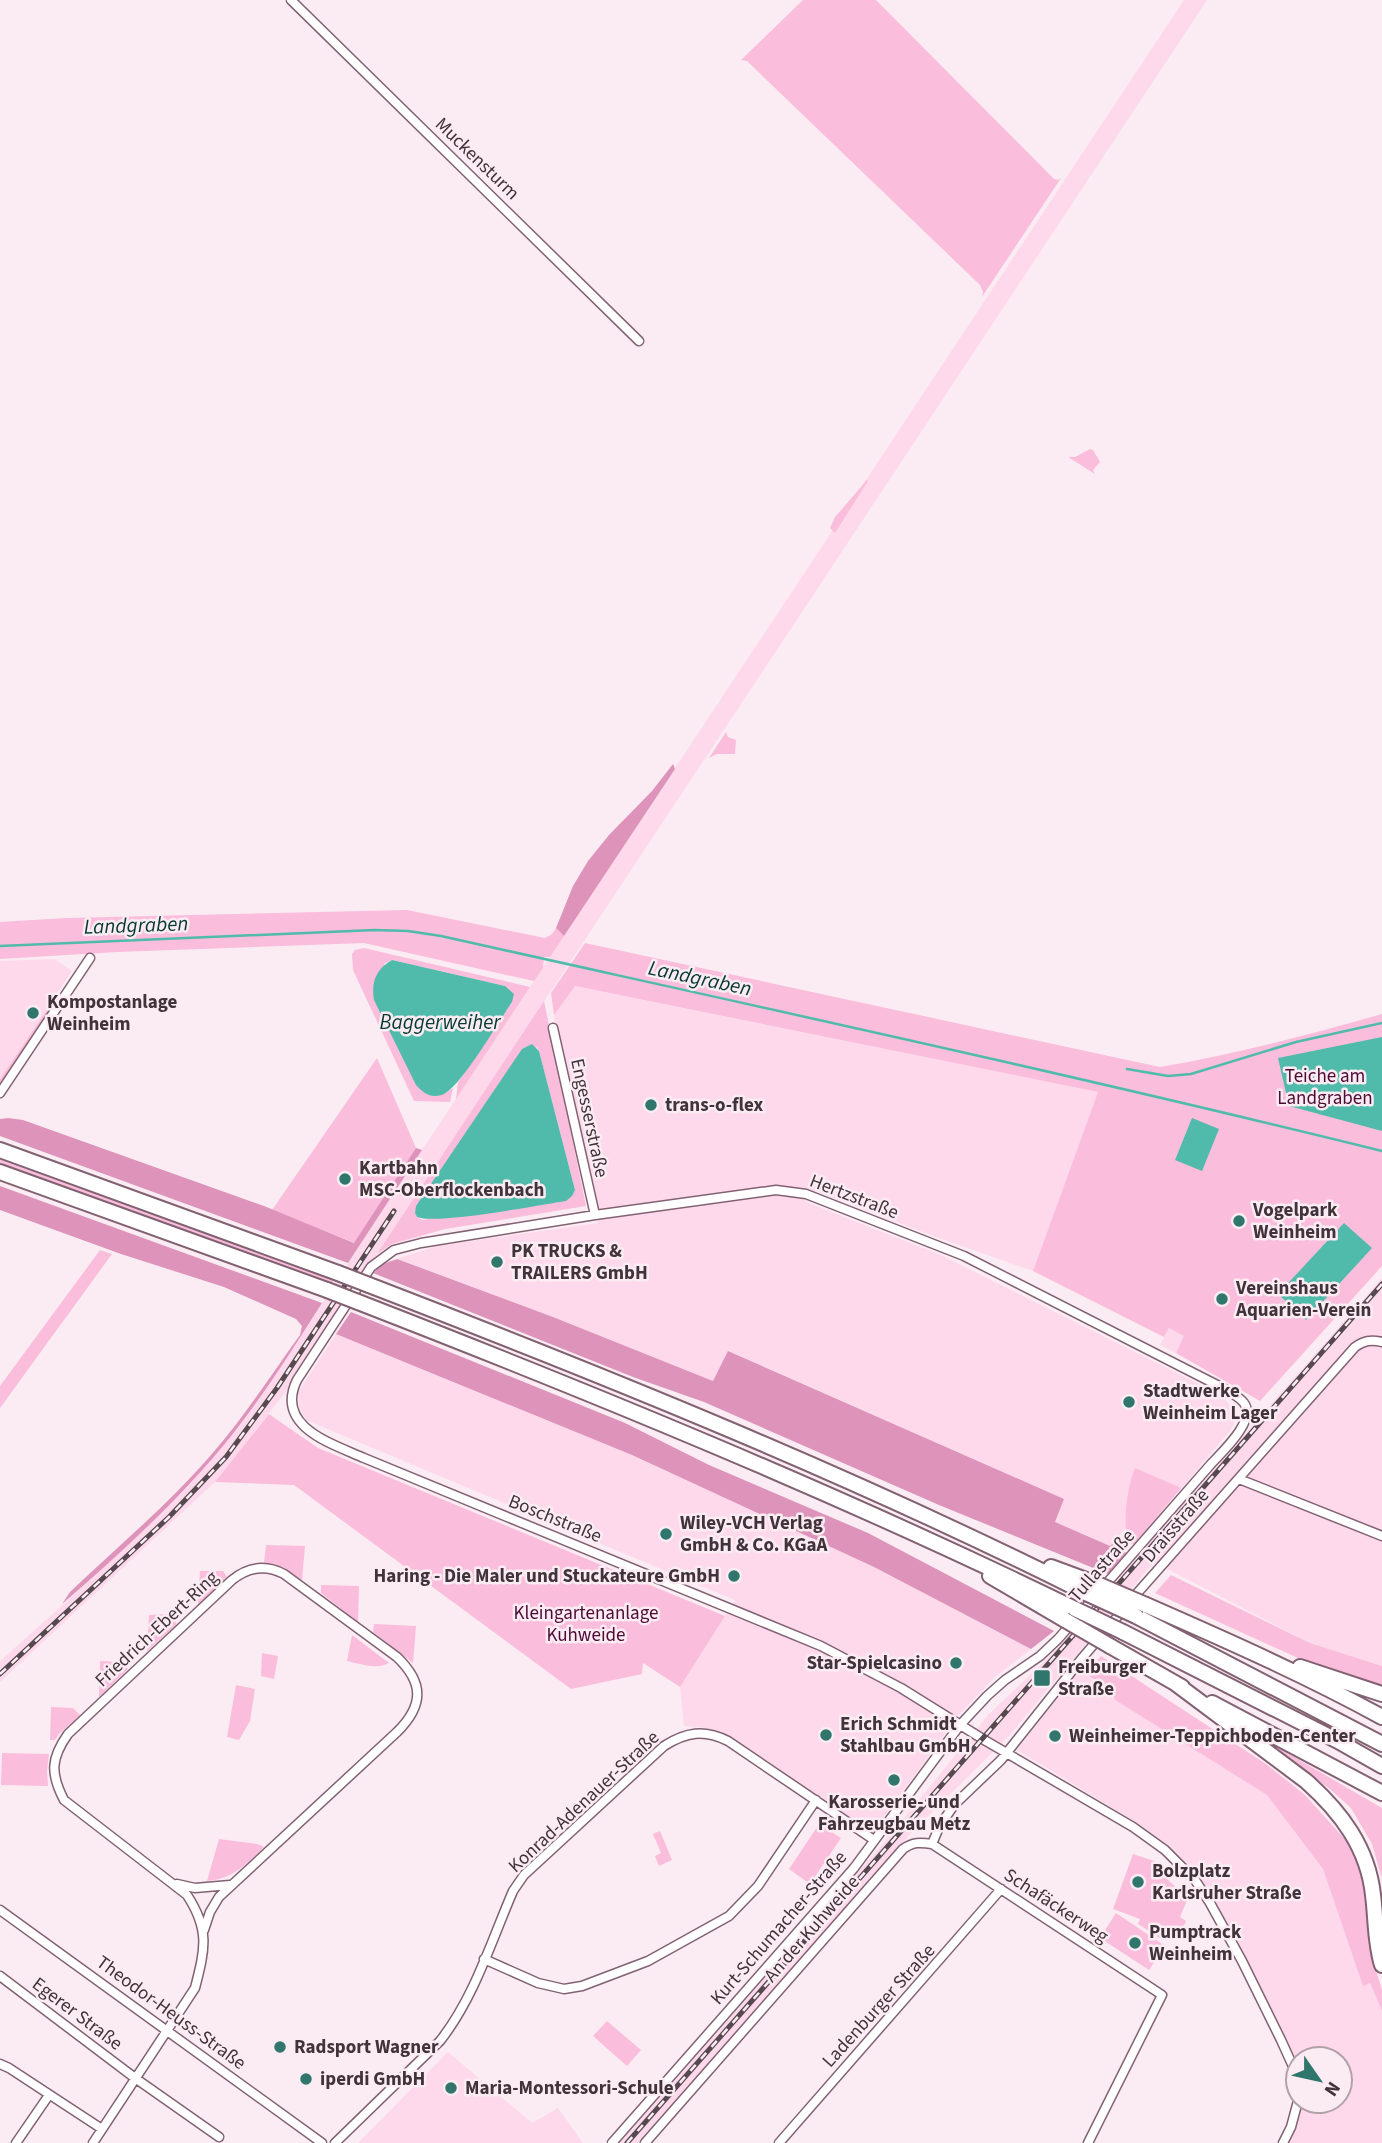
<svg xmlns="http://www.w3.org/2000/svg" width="1382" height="2143" font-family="'Source Sans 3',sans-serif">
	<rect width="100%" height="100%" fill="#fbecf3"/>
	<path fill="#fdd9eb" d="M1184 0H1207L285 1393 215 1482 0 1682V1661L94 1577 192 1480 245 1419 270 1383 422 1150Z
		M55 959 72 971 0 1079V961Z
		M574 986 1098 1092 1033 1271 933 1236 816 1191 806 1202 941 1255 1221 1395 1229 1404 1233 1414 1234 1424 1230 1431 1140 1537 1127 1527 1110 1546 1055 1522 1064 1499 729 1351 713 1381 553 1317 397 1259 437 1246 598 1223 554 1015Z
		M1382 1278V1666L1310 1643 1154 1562 1010 1735 914 1830 638 2143H620L883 1844 988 1715 1052 1654Z
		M1169 1328 1185 1336 1176 1353 1160 1345Z
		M336 1334 632 1455 874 1567 1031 1649 995 1677 959 1715 873 1832 721 1735 708 1728 684 1726 680 1687 735 1600 306 1420 299 1407 298 1392Z
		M1079 1671 1111 1690 1115 1700 1267 1795 1323 1869 1363 1985 1370 1983 1382 2011V2143H1288L1301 2109 1302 2101H1340V2059H1298V2070L1294 2056 1244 1956 1214 1900 1195 1871 1169 1846 1136 1822 1017 1750Z
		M448 2052 532 2123 558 2108 583 2143H358Z"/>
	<path fill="#fabddc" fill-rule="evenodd" d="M803 0H876L1054 179 1058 180 1061 178 982 297 983 292 980 285 747 61 741 60Z
		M1090 449 1093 450 1100 462 1093 470 1095 474 1068 457H1075Z
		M867 480 868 481 835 533 830 528 835 517Z
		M726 732 728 737 736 740 735 754H717L709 758Z
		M407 910 545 938 552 934 556 928 564 936 550 957H544L543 968 534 981 364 943 117 952 0 959V922L66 918Z
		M585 943 1160 1067C1235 1054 1309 1035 1382 1014V1266L1260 1401 1176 1353 1184 1336 1169 1328 1164 1337 1033 1271 1098 1092 575 986 554 1015 551 993Z
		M364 948 530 987 456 1099 458 1082 512 1002 505 986 392 960 384 964 446 1093 453 1088 450 1102 414 1101 353 970 352 954 355 950Z
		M544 1001 586 1206 445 1229 392 1244 377 1254ZM537 1047 539 1051 575 1190 423 1220 417 1217 415 1213Z
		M50 1005 55 1011 0 1092V1079Z
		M377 1058 416 1148 355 1243 272 1210Z
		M0 1158 334 1280 331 1285 0 1164Z
		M100 1250 112 1254 0 1408V1386Z
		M269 1414 318 1448 725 1616 680 1687 643 1663 642 1674 571 1689 294 1485 215 1482Z
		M1135 1468 1181 1488 1134 1544 1129 1543C1122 1526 1127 1486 1135 1468Z
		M266 1545 305 1546 302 1580 282 1567 264 1563Z
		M200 1571H223L227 1577 198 1605Z
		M1171 1575 1310 1643 1382 1666V1685L1320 1668 1155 1593Z
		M321 1585 359 1586 358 1622 321 1593Z
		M169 1614 177 1624 147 1651 149 1615Z
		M374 1624 416 1626 413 1663 373 1632Z
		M352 1635 389 1663C376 1670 361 1664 347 1661Z
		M262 1653 278 1656 274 1679 261 1676Z
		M1101 1656 1266 1764 1305 1795 1351 1846 1363 1876 1369 1948 1382 1990V2011L1370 1983 1363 1986 1323 1869 1267 1795 1115 1700 1111 1690 1086 1674Z
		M100 1661 122 1662 128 1669 99 1697Z
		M236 1685 255 1689 250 1721 239 1740 227 1737Z
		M51 1707 73 1708 80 1715 59 1734 55 1740H50Z
		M1244 1728 1382 1808V1879L1372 1844 1351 1808 1330 1789Z
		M2 1753 49 1754 47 1771 48 1786 1 1785Z
		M819 1824 841 1838 810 1884 789 1869Z
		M660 1831 672 1860 659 1866 655 1856 661 1853 653 1834Z
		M219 1839 257 1844 264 1847C247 1864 232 1879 207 1881Z
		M1133 1854 1160 1863 1158 1871 1188 1898 1180 1917 1186 1921 1178 1938 1169 1935 1161 1939 1138 1924 1140 1919 1113 1909Z
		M1116 1913 1165 1946 1149 1970 1100 1938Z
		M607 2021 641 2050 627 2066 593 2036Z"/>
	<path fill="#dd93ba" d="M673 764 675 769 564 936 556 928 573 886 588 861 609 835 652 791Z
		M8 1118 23 1120 264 1206 354 1243 416 1148 422 1150 348 1263 0 1136V1119Z
		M0 1186 322 1303C297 1342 273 1381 245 1418 196 1484 125 1550 62 1604L70 1592C117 1547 168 1505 211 1455 244 1417 271 1375 300 1335L302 1326 296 1319 224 1287 121 1254 0 1210Z
		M397 1259 553 1317 713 1381 728 1351 1064 1499 1055 1522 1110 1546 1115 1541 1126 1553 1108 1574 939 1505 704 1402 633 1377 373 1273 383 1264Z
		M351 1312 625 1423 709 1465 868 1533 1054 1631 1031 1649 874 1567 632 1455 336 1334Z"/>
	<path fill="#50bbab" d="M392 960 505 986 514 994 512 1002C500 1020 461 1086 444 1094 432 1099 424 1094 416 1085L374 1000C371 982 376 969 392 960Z
		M1382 1037V1131L1289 1106 1278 1058Z
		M532 1044 539 1051 575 1190 572 1196 566 1201C539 1205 437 1225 417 1217L415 1213 416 1206 522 1049Z
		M1192 1118 1219 1129 1202 1171 1175 1160Z
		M1344 1223 1372 1248 1306 1320 1278 1294Z"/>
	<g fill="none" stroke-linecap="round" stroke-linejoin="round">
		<path stroke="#50bbab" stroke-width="2.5" d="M0 946 374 930 408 931 441 936C755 1006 1070 1074 1382 1151
			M1127 1069 1168 1076 1191 1074 1296 1042 1382 1023"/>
		<defs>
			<path id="street" d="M291 0 639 341
				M553 1028 595 1215
				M0 1093 90 958
				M1239 1479 1382 1536
				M1132 1599 1355 1347C1364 1341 1370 1339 1382 1342
				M932 1844 940 1825 955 1804 1001 1760 1083 1657 1124 1609
				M177 1884 195 1888 230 1885
				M0 1910 322 2143
				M484 1959 538 1983 564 1989 582 1986 648 1961 729 1916 758 1886 816 1800
				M0 1976 135 2078 219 2137
				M0 2064 9 2068 102 2129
				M16 2143 49 2095
				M93 2143 195 1988C205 1949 210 1930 187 1895L64 1800C50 1773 51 1758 68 1734L232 1580C248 1567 265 1564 284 1574L397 1657C424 1683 424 1705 397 1732L219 1897 210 1912 204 1930
				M335 2143 440 2041C474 1998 491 1942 513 1891L524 1875 664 1746C686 1732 704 1729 728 1741L874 1840
				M612 2143 854 1868 960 1725 987 1696 1005 1680 1040 1656 1058 1639 1211 1464C1222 1452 1257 1420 1244 1403 1240 1397 1231 1393 1225 1389L964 1256 806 1194 776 1190 595 1215 421 1243 394 1250 371 1267 297 1380C274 1427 333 1444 364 1458L821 1646 901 1688 986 1741 1133 1827 1165 1850 1195 1880 1210 1903 1242 1961 1281 2040 1296 2073 1298 2086
				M645 2143 903 1849C913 1842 920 1842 932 1844L1162 1995 1088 2143
				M779 2143 1001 1889
				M1283 2143 1291 2127 1298 2101"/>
			<path id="highway" d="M0 1150 338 1273
				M0 1172 327 1290
				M369 1285C613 1379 855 1477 1088 1594
				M358 1302C600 1396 841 1495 1075 1609
				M1051 1567 1097 1584
				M990 1576 1065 1620
				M1146 1605C1226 1640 1305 1675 1382 1717
				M1136 1616 1382 1744
				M1123 1632 1338 1741 1382 1766
				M1110 1646 1182 1687
				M1300 1667 1382 1694
				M1175 1683 1306 1781C1341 1812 1368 1848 1373 1895 1376 1918 1375 1943 1382 1965
				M1212 1703 1382 1793"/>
		</defs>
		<use href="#street" stroke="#826272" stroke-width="11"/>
		<use href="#highway" stroke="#826272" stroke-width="18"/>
		<use href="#street" stroke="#fff" stroke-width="8"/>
		<use href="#highway" stroke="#fff" stroke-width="14"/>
		<defs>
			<path id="rail" d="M0 1674 169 1517 226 1457 277 1388 394 1211
				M627 2143 1382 1284"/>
		</defs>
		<use href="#rail" stroke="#574950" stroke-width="5"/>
		<use href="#rail" stroke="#fbecf3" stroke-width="2.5" stroke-dasharray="8" stroke-linecap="butt"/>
		<defs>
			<path id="highway-bridge" d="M338 1273 369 1285
				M327 1290 358 1302
				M1097 1584 1146 1605
				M1088 1594 1136 1616
				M1075 1609 1123 1632
				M1065 1620 1110 1646"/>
		</defs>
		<use href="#highway-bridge" stroke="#826272" stroke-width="18" stroke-linecap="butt"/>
		<use href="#highway-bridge" stroke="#fff" stroke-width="14"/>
	</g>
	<g fill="#31766c" stroke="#fbecf3" stroke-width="2.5">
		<circle cx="33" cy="1013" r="7"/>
		<circle cx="651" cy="1105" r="7"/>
		<circle cx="345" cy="1179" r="7"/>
		<circle cx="1239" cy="1221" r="7"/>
		<circle cx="497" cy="1262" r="7"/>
		<circle cx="1222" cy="1299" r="7"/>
		<circle cx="1129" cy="1402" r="7"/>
		<circle cx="666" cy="1534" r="7"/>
		<circle cx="734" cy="1576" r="7"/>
		<circle cx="956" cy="1663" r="7"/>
		<rect x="1033" y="1669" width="18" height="18" rx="3.5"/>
		<circle cx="826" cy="1735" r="7"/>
		<circle cx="1055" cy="1736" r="7"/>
		<circle cx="894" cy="1780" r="7"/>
		<circle cx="1138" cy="1882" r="7"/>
		<circle cx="1135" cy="1943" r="7"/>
		<circle cx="280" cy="2047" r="7"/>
		<circle cx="306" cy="2079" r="7"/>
		<circle cx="451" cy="2088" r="7"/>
	</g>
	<g text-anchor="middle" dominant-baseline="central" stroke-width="5" stroke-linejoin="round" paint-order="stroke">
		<g font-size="19" fill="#41333a" stroke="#fbecf3">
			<text transform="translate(477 159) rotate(44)">Muckensturm</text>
			<text transform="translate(589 1118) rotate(78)">Engesserstraße</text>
			<text transform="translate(854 1197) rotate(21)">Hertzstraße</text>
			<text transform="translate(555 1519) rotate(22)">Boschstraße</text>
			<text transform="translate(1176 1526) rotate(-49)">Draisstraße</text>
			<text transform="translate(1102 1566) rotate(-49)">Tullastraße</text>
			<text transform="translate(157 1629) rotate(-43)">Friedrich-Ebert-Ring</text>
			<text transform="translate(584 1802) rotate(-43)">Konrad-Adenauer-Straße</text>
			<text transform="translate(1056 1906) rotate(33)">Schafäckerweg</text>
			<text transform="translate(779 1928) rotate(-49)">Kurt-Schumacher-Straße</text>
			<text transform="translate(812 1929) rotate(-49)">An der Kuhweide</text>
			<text transform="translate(879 2006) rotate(-48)">Ladenburger Straße</text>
			<text transform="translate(171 2013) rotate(36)">Theodor-Heuss-Straße</text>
			<text transform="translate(77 2014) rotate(37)">Egerer Straße</text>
		</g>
		<g font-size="19" font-weight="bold" fill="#41333a" stroke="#fbecf3" text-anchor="start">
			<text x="47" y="1002">Kompostanlage<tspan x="47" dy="22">Weinheim</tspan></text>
			<text x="665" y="1105">trans-o-flex</text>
			<text x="359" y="1168">Kartbahn<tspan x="359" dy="22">MSC-Oberflockenbach</tspan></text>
			<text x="1253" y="1210">Vogelpark<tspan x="1253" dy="22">Weinheim</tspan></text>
			<text x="511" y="1251">PK TRUCKS &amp;<tspan x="511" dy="22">TRAILERS GmbH</tspan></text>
			<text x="1236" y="1288">Vereinshaus<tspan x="1236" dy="22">Aquarien-Verein</tspan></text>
			<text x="1143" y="1391">Stadtwerke<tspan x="1143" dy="22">Weinheim Lager</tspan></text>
			<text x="680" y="1523">Wiley-VCH Verlag<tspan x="680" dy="22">GmbH &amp; Co. KGaA</tspan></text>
			<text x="720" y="1576" text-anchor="end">Haring - Die Maler und Stuckateure GmbH</text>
			<text x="942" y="1663" text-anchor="end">Star-Spielcasino</text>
			<text x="1058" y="1667">Freiburger<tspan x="1058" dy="22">Straße</tspan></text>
			<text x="840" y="1724">Erich Schmidt<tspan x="840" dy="22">Stahlbau GmbH</tspan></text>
			<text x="1069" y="1736">Weinheimer-Teppichboden-Center</text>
			<text x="894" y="1802" text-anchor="middle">Karosserie- und<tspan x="894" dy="22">Fahrzeugbau Metz</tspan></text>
			<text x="1152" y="1871">Bolzplatz<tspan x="1152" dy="22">Karlsruher Straße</tspan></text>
			<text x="1149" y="1932">Pumptrack<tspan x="1149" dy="22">Weinheim</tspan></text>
			<text x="294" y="2047">Radsport Wagner</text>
			<text x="320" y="2079">iperdi GmbH</text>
			<text x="465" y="2088">Maria-Montessori-Schule</text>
		</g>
		<g font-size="19" fill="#4d0b35" stroke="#fbecf3">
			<text x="1325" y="1076">Teiche am<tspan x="1325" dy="22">Landgraben</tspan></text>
			<text x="586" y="1613">Kleingartenanlage<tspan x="586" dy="22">Kuhweide</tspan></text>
		</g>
		<g font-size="21" font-style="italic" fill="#053932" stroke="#fbecf3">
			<text transform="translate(136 925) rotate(-2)">Landgraben</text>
			<text transform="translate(700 978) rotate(12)">Landgraben</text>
			<text x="440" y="1022">Baggerweiher</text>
		</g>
	</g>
	<g transform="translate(1319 2080) rotate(124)"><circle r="33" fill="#fbecf3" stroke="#b1a2a9" stroke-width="2"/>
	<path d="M0-5L12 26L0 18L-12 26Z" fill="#31766c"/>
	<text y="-10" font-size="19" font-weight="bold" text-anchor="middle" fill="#41333a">N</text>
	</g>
</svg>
